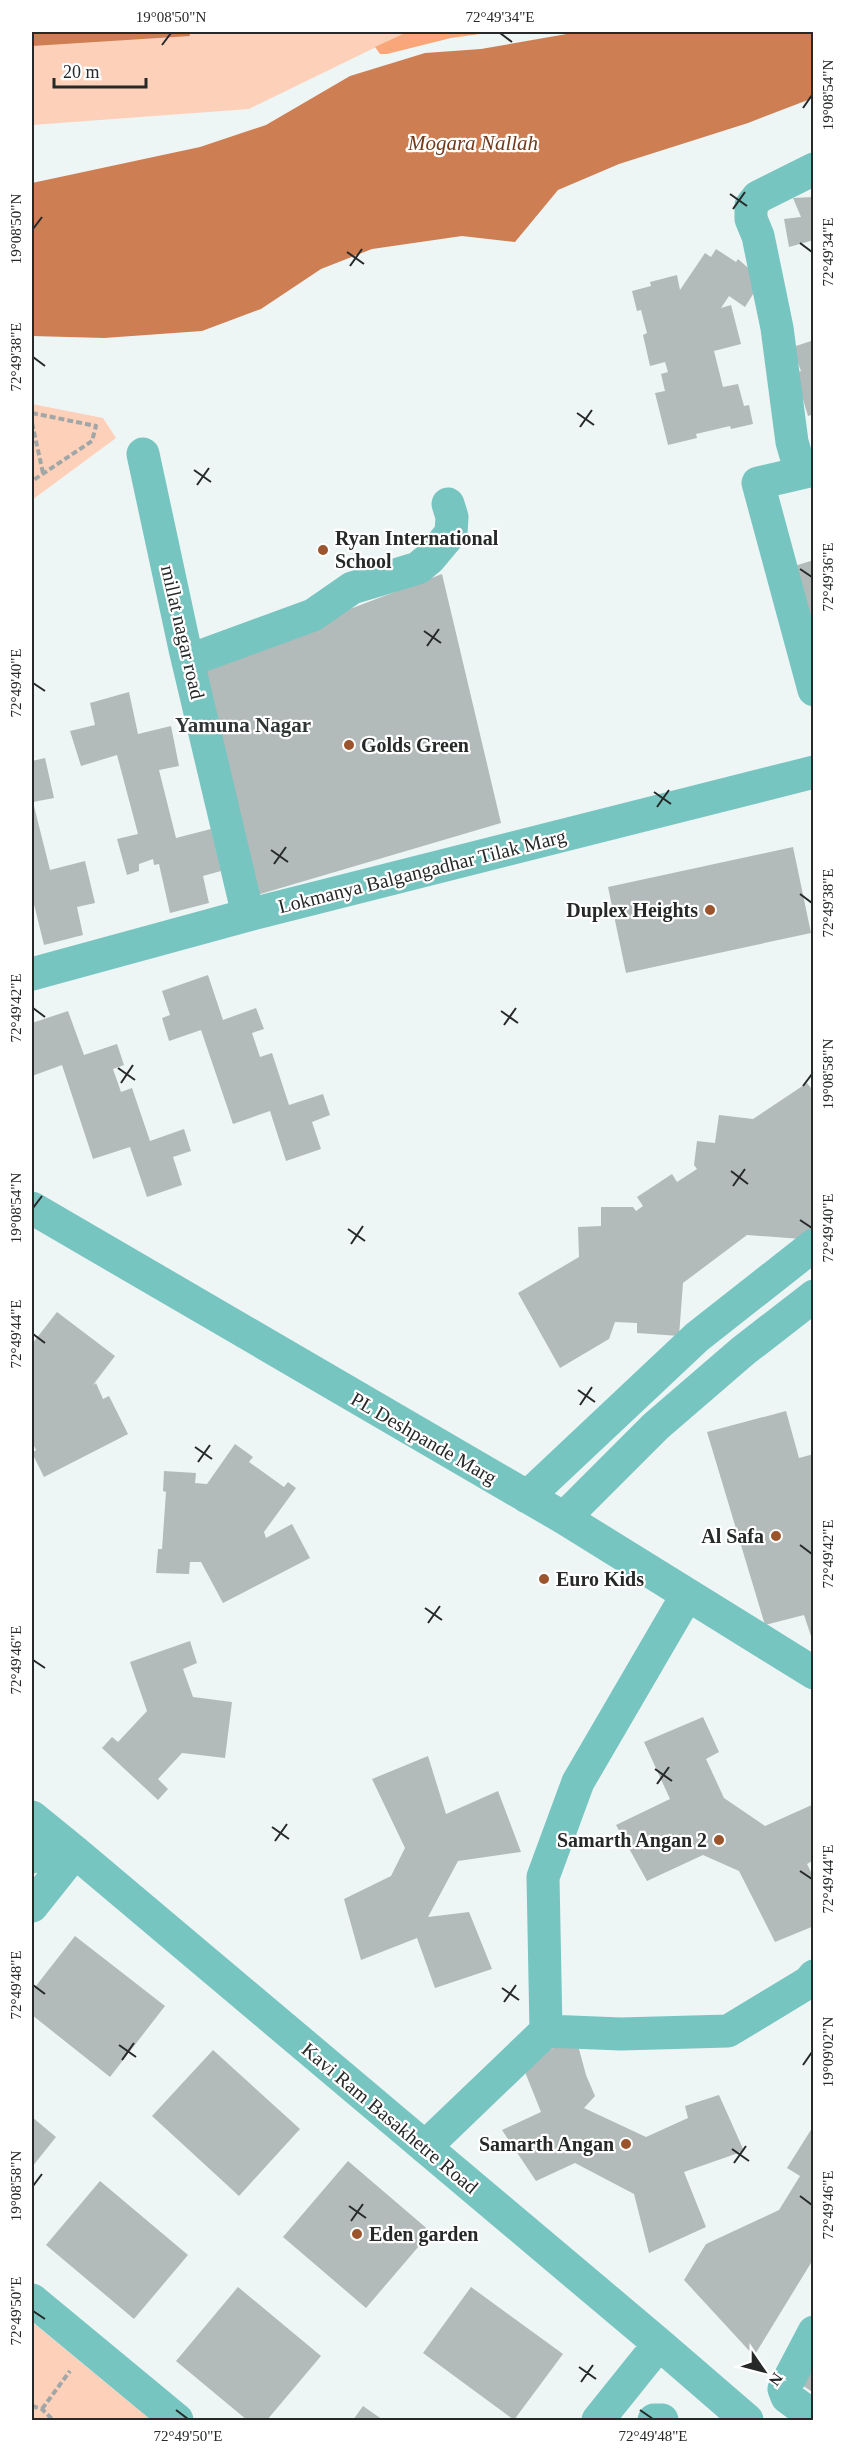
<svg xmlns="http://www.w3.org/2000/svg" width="845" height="2452" font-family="'Times New Roman',serif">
	<rect width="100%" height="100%" fill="#eef5f5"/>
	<path fill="#fdd0b9" d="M32 32H407L249 109 32 125Z
		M32 404 103 418 116 438 32 500Z
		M32 2322 151 2420H32Z"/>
	<path fill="#f9a67a" d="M407 32H494L451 38 387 54H380L375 47Z"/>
	<path fill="#ce7e53" d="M32 32H189L190 36 32 46Z
		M578 32H813V98L748 123 619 164 558 190 515 242 462 236 372 249 321 269 261 309 202 331 104 338 32 336V183L200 147 266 125 350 76 425 53 481 49Z"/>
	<path fill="#b3bbba" d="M814 197V240L789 247 784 219 801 217 793 198Z
		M716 249 736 262 738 259 762 280 745 307 729 296 721 308 731 305 741 344 714 351 723 387 738 384 744 406 749 405 753 424 731 429 730 426 696 434 697 438 668 445 655 393 665 391 661 374 668 372 665 362 650 366 643 335 647 333 641 310 637 311 632 291 651 286 650 282 677 275 680 290 705 253 711 257Z
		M814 340V414L808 416 795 373 801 371 798 363 795 364 790 348Z
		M814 560V640L791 567Z
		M442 574 501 823 257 895 195 668Z
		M129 692 138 734 171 726 179 766 159 770 176 838 211 829 221 871 203 876 209 903 170 913 159 864 154 865 153 859 139 864V871L127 875 117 839 138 834 117 755 81 766 70 731 95 725 90 703Z
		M45 758 54 798 33 802 50 870 85 861 95 903 77 907 83 935 44 945 32 896V761Z
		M793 847 811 933 626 973 608 887Z
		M208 975 223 1020 256 1008 264 1029 252 1033 260 1057 272 1053 289 1105 323 1094 330 1115 312 1122 321 1149 286 1161 270 1111 233 1124 201 1030 169 1041 162 1018 170 1015 162 991Z
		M68 1011 84 1055 117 1044 124 1065 113 1069 121 1092 132 1088 150 1141 184 1129 191 1151 173 1157 182 1185 147 1197 130 1147 93 1159 62 1065 32 1076V1023Z
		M807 1083 814 1092V1228L801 1239 747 1235 683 1283 679 1336 637 1333V1323L615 1322 609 1339 560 1368 518 1293 579 1257 578 1227 601 1226V1207H633L636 1211 643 1206 637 1197 672 1174 677 1182 697 1169 694 1165 697 1141 715 1143 719 1115 753 1119Z
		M57 1312 115 1356 93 1385 96 1383 103 1399 109 1396 128 1434 44 1477 32 1453 36 1450 32 1442V1344Z
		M786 1411 799 1458 814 1454 813 1642 804 1615 765 1625 707 1432Z
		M235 1444 253 1457 249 1462 284 1487 288 1482 296 1488 264 1532 266 1538 292 1524 310 1558 223 1603 201 1562H190L189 1574 156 1573 158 1549H162L166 1492 163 1491 164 1471 196 1473 195 1483 207 1484Z
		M190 1641 197 1663 183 1669 193 1697 232 1702 225 1758 182 1753 158 1779 168 1789 158 1800 102 1748 112 1737 118 1742 147 1711 130 1662Z
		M703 1717 719 1752 706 1759 724 1798 765 1826 814 1804V1860L807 1864 814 1878V1926L775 1942 739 1871 703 1855 647 1881 616 1825 670 1799 644 1742Z
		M428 1756 446 1814 498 1791 521 1852 458 1861 428 1917 469 1912 492 1969 435 1988 417 1938 361 1960 344 1899 391 1876 405 1848 372 1779Z
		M75 1936 165 2006 110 2077 32 2015V1991Z
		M576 2038 586 2075 595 2096 584 2108 646 2137 688 2118 685 2106 719 2095 744 2151 684 2172 706 2227 649 2253 634 2194 575 2163 536 2181 502 2130 541 2112 521 2062Z
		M213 2050 300 2129 239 2196 152 2116Z
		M32 2117 56 2137 32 2167Z
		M814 2125V2258L754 2356 684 2280 706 2244 779 2210 800 2176 787 2168Z
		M348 2161 431 2232 366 2308 283 2237Z
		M100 2181 188 2255 134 2319 46 2245Z
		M238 2287 321 2356 267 2420H247L176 2361Z
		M471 2287 563 2354 514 2420 423 2353Z
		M814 2340V2393L791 2378Z
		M363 2406 383 2420H353Z"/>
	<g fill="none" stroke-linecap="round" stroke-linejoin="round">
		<path stroke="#a1a6a6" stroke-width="4" stroke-dasharray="6 3" stroke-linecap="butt" d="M32 413 96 426 92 441 32 481
			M32 423 43 473
			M32 2406 42 2409 53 2420
			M42 2409 70 2371"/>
		<path stroke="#76c5c0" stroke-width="33" d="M143 454 185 649 248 915
			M814 470 758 483 814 690
			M801 473 792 442 777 328 758 236 751 219V206L758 197 814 169
			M189 657 201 656 313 615 352 588 418 568 430 558 451 533 452 517 448 504
			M32 974 248 915 814 772
			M32 1208 564 1518 814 1673
			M527 1497 697 1337 814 1245
			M564 1518 656 1426 743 1351 814 1296
			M32 1817 75 1852 659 2344 747 2420
			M32 1857 51 1833
			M32 1906 75 1852
			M546 2031 543 1877 578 1782 687 1595
			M425 2147 546 2031 621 2034 728 2031 809 1982 814 1976
			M32 2300 177 2420
			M814 2332 784 2389 787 2397 814 2417
			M598 2420 659 2344
			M654 2420H662"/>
	</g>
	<path fill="none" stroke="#262928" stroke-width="2" d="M500 33 512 42M162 45 171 33M803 108 812 95M730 194 747 206M733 209 745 192M33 229 42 217M800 243 812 252M347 252 364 264M350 266 362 249M33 357 45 366M577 413 594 425M580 427 592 410M194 470 211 482M197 485 209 468M800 569 812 577M424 631 441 643M427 646 439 629M33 683 45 691M654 792 671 804M657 807 669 790M271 850 288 862M274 864 286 847M800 894 812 903M33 1008 45 1017M501 1011 518 1023M504 1025 516 1008M118 1068 135 1080M121 1083 133 1065M803 1086 812 1074M731 1171 748 1184M733 1186 745 1169M33 1208 42 1196M800 1220 812 1228M348 1229 365 1241M351 1244 363 1226M33 1334 45 1343M578 1390 595 1402M580 1405 592 1387M195 1447 212 1459M198 1462 210 1445M800 1545 812 1554M425 1608 442 1620M428 1623 440 1606M33 1660 45 1668M655 1769 672 1781M657 1784 669 1767M272 1827 289 1839M275 1841 287 1824M800 1871 812 1879M33 1985 45 1994M502 1988 519 2000M504 2002 516 1985M119 2045 136 2057M122 2060 134 2043M803 2065 812 2052M732 2149 749 2161M734 2163 746 2146M33 2186 42 2174M800 2196 812 2205M349 2206 366 2218M351 2221 363 2204M33 2311 45 2319M579 2367 596 2379M581 2382 593 2365M176 2410 188 2419M640 2410 653 2419"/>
	<g fill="#9b542c" stroke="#fff" stroke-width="2">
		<circle cx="323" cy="550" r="6"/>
		<circle cx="349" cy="745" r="6"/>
		<circle cx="710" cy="910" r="6"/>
		<circle cx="776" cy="1536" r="6"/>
		<circle cx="544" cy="1579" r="6"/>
		<circle cx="719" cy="1840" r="6"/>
		<circle cx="626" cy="2144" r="6"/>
		<circle cx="357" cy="2234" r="6"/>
	</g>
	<g text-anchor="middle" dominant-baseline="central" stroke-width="4.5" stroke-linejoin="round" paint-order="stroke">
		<g font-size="20" font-weight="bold" fill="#262928" stroke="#fff" text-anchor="start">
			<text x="335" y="538">Ryan International<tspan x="335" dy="23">School</tspan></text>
			<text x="361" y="745">Golds Green</text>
			<text x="698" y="910" text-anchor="end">Duplex Heights</text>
			<text x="764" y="1536" text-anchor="end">Al Safa</text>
			<text x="556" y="1579">Euro Kids</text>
			<text x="707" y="1840" text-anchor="end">Samarth Angan 2</text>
			<text x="614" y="2144" text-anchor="end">Samarth Angan</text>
			<text x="369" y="2234">Eden garden</text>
		</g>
		<g font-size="20" fill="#262928" stroke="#fff">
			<text transform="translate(183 632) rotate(77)">millat nagar road</text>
			<text transform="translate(422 871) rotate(-14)">Lokmanya Balgangadhar Tilak Marg</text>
			<text transform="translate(424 1438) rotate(30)">PL Deshpande Marg</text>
			<text transform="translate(390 2118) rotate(40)">Kavi Ram Basakhetre Road</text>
		</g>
		<g font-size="21" font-style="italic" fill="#703a1b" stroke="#fff">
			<text x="473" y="143">Mogara Nallah</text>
		</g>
		<g font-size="21" font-weight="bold" fill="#303635" stroke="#fff">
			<text x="243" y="725">Yamuna Nagar</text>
		</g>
	</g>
	<rect width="845" height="2452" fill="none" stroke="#ffffff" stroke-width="66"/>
	<g transform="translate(764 2371) rotate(125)" stroke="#ffffff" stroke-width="4.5" paint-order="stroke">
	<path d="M0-4.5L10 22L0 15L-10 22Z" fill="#262928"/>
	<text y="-9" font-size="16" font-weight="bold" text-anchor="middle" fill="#262928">N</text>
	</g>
	<path d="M54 78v9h92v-9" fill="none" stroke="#262928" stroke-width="3"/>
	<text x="63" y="78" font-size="18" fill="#262928" stroke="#ffffff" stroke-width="4.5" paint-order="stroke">20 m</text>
	<rect x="33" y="33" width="779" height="2386" fill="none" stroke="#262928" stroke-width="2"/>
	<g font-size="15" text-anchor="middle" fill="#262928">
		<text x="171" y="22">19°08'50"N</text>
		<text x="500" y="22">72°49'34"E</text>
		<text transform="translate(828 95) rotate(-90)" y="5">19°08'54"N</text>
		<text transform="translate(16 229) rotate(-90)" y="5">19°08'50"N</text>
		<text transform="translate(828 252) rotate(-90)" y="5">72°49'34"E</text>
		<text transform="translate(16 357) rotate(-90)" y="5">72°49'38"E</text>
		<text transform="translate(828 577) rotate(-90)" y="5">72°49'36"E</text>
		<text transform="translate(16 683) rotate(-90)" y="5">72°49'40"E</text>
		<text transform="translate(828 903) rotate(-90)" y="5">72°49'38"E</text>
		<text transform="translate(16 1008) rotate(-90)" y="5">72°49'42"E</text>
		<text transform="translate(828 1074) rotate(-90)" y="5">19°08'58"N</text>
		<text transform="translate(16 1208) rotate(-90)" y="5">19°08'54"N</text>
		<text transform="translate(828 1228) rotate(-90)" y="5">72°49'40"E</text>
		<text transform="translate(16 1334) rotate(-90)" y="5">72°49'44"E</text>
		<text transform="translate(828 1554) rotate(-90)" y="5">72°49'42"E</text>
		<text transform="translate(16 1660) rotate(-90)" y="5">72°49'46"E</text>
		<text transform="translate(828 1879) rotate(-90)" y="5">72°49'44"E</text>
		<text transform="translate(16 1985) rotate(-90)" y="5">72°49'48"E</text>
		<text transform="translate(828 2052) rotate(-90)" y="5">19°09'02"N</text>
		<text transform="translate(16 2186) rotate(-90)" y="5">19°08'58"N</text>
		<text transform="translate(828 2205) rotate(-90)" y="5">72°49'46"E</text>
		<text transform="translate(16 2311) rotate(-90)" y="5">72°49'50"E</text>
		<text x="188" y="2441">72°49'50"E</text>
		<text x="653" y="2441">72°49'48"E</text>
	</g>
</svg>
